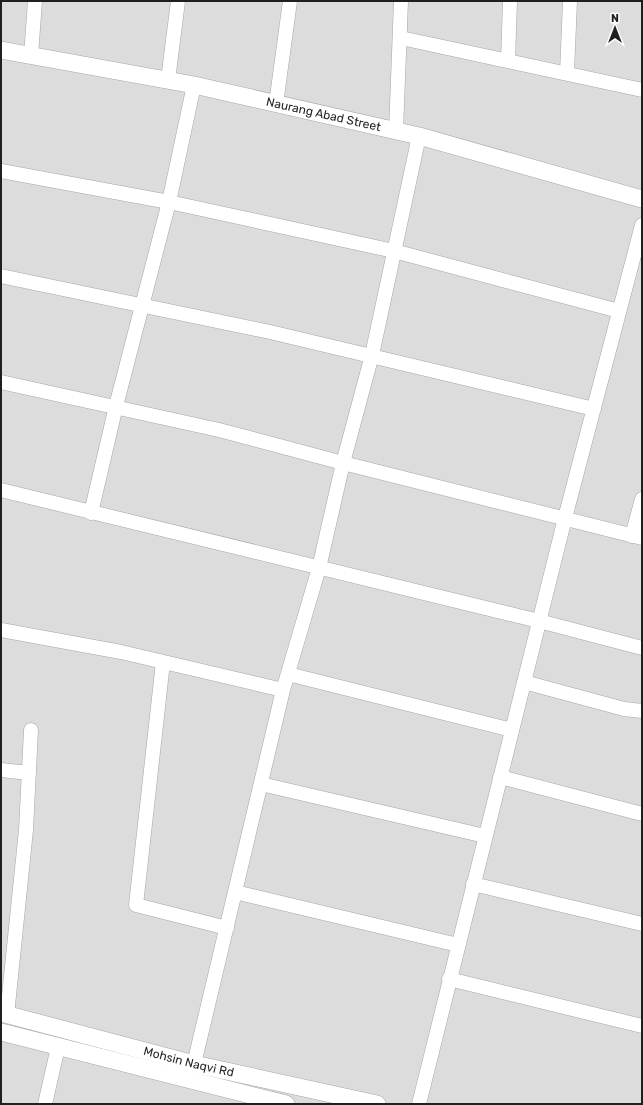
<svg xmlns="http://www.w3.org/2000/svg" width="643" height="1105" font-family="Rubik,sans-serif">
	<rect width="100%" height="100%" fill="#f0ece5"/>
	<path fill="#dddcdc" d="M1 1H642V1104H1Z"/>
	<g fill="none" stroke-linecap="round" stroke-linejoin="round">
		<defs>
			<path id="minor" d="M401 38 642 90
				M31 56 35 1
				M508 61 510 1
				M567 73 570 1
				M168 80 178 1
				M276 104 290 1
				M396 131 401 1
				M1 171 169 202 394 251 619 311
				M1 276 270 332 594 409
				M1 382 219 430 343 463 642 538
				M1 490 539 621 642 648
				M91 513 116 406 169 202 194 85
				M632 536 642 499
				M1 630 121 652 283 690
				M163 662 136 905 227 928
				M288 674 512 730
				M524 682 624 709 642 711
				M1 770 29 773
				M500 777 642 814
				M261 784 485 836
				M473 884 642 924
				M235 892 458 945
				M449 979 642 1026
				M7 1015 26 830 31 730
				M194 1064 283 690 319 568 343 463 372 355 419 136
				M45 1104 58 1047
				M419 1104 565 518 642 225"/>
			<g id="tertiary">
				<path id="s1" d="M1 50 194 85 419 136 642 199"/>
				<path id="s2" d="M1 1013 194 1064 377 1104"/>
				<path d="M1 1032 286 1104"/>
			</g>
		</defs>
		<use href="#minor" stroke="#a6a6a6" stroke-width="15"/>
		<use href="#tertiary" stroke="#a6a6a6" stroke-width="18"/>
		<use href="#minor" stroke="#fff" stroke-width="14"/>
		<use href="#tertiary" stroke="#fff" stroke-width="17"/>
	</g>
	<g text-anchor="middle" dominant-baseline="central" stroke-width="4" stroke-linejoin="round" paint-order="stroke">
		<g font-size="12" fill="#1f1f1f" stroke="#fff">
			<text stroke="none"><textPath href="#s1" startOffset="329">Naurang Abad Street</textPath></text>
			<text stroke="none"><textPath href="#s2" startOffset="194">Mohsin Naqvi Rd</textPath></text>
		</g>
	</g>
	<rect width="643" height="1105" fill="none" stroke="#1f1f1f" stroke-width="4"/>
	<g transform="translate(615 28)" stroke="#ffffff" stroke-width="3" paint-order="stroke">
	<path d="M0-3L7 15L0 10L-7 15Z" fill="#1f1f1f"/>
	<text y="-6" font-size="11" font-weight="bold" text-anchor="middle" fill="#1f1f1f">N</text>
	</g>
</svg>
